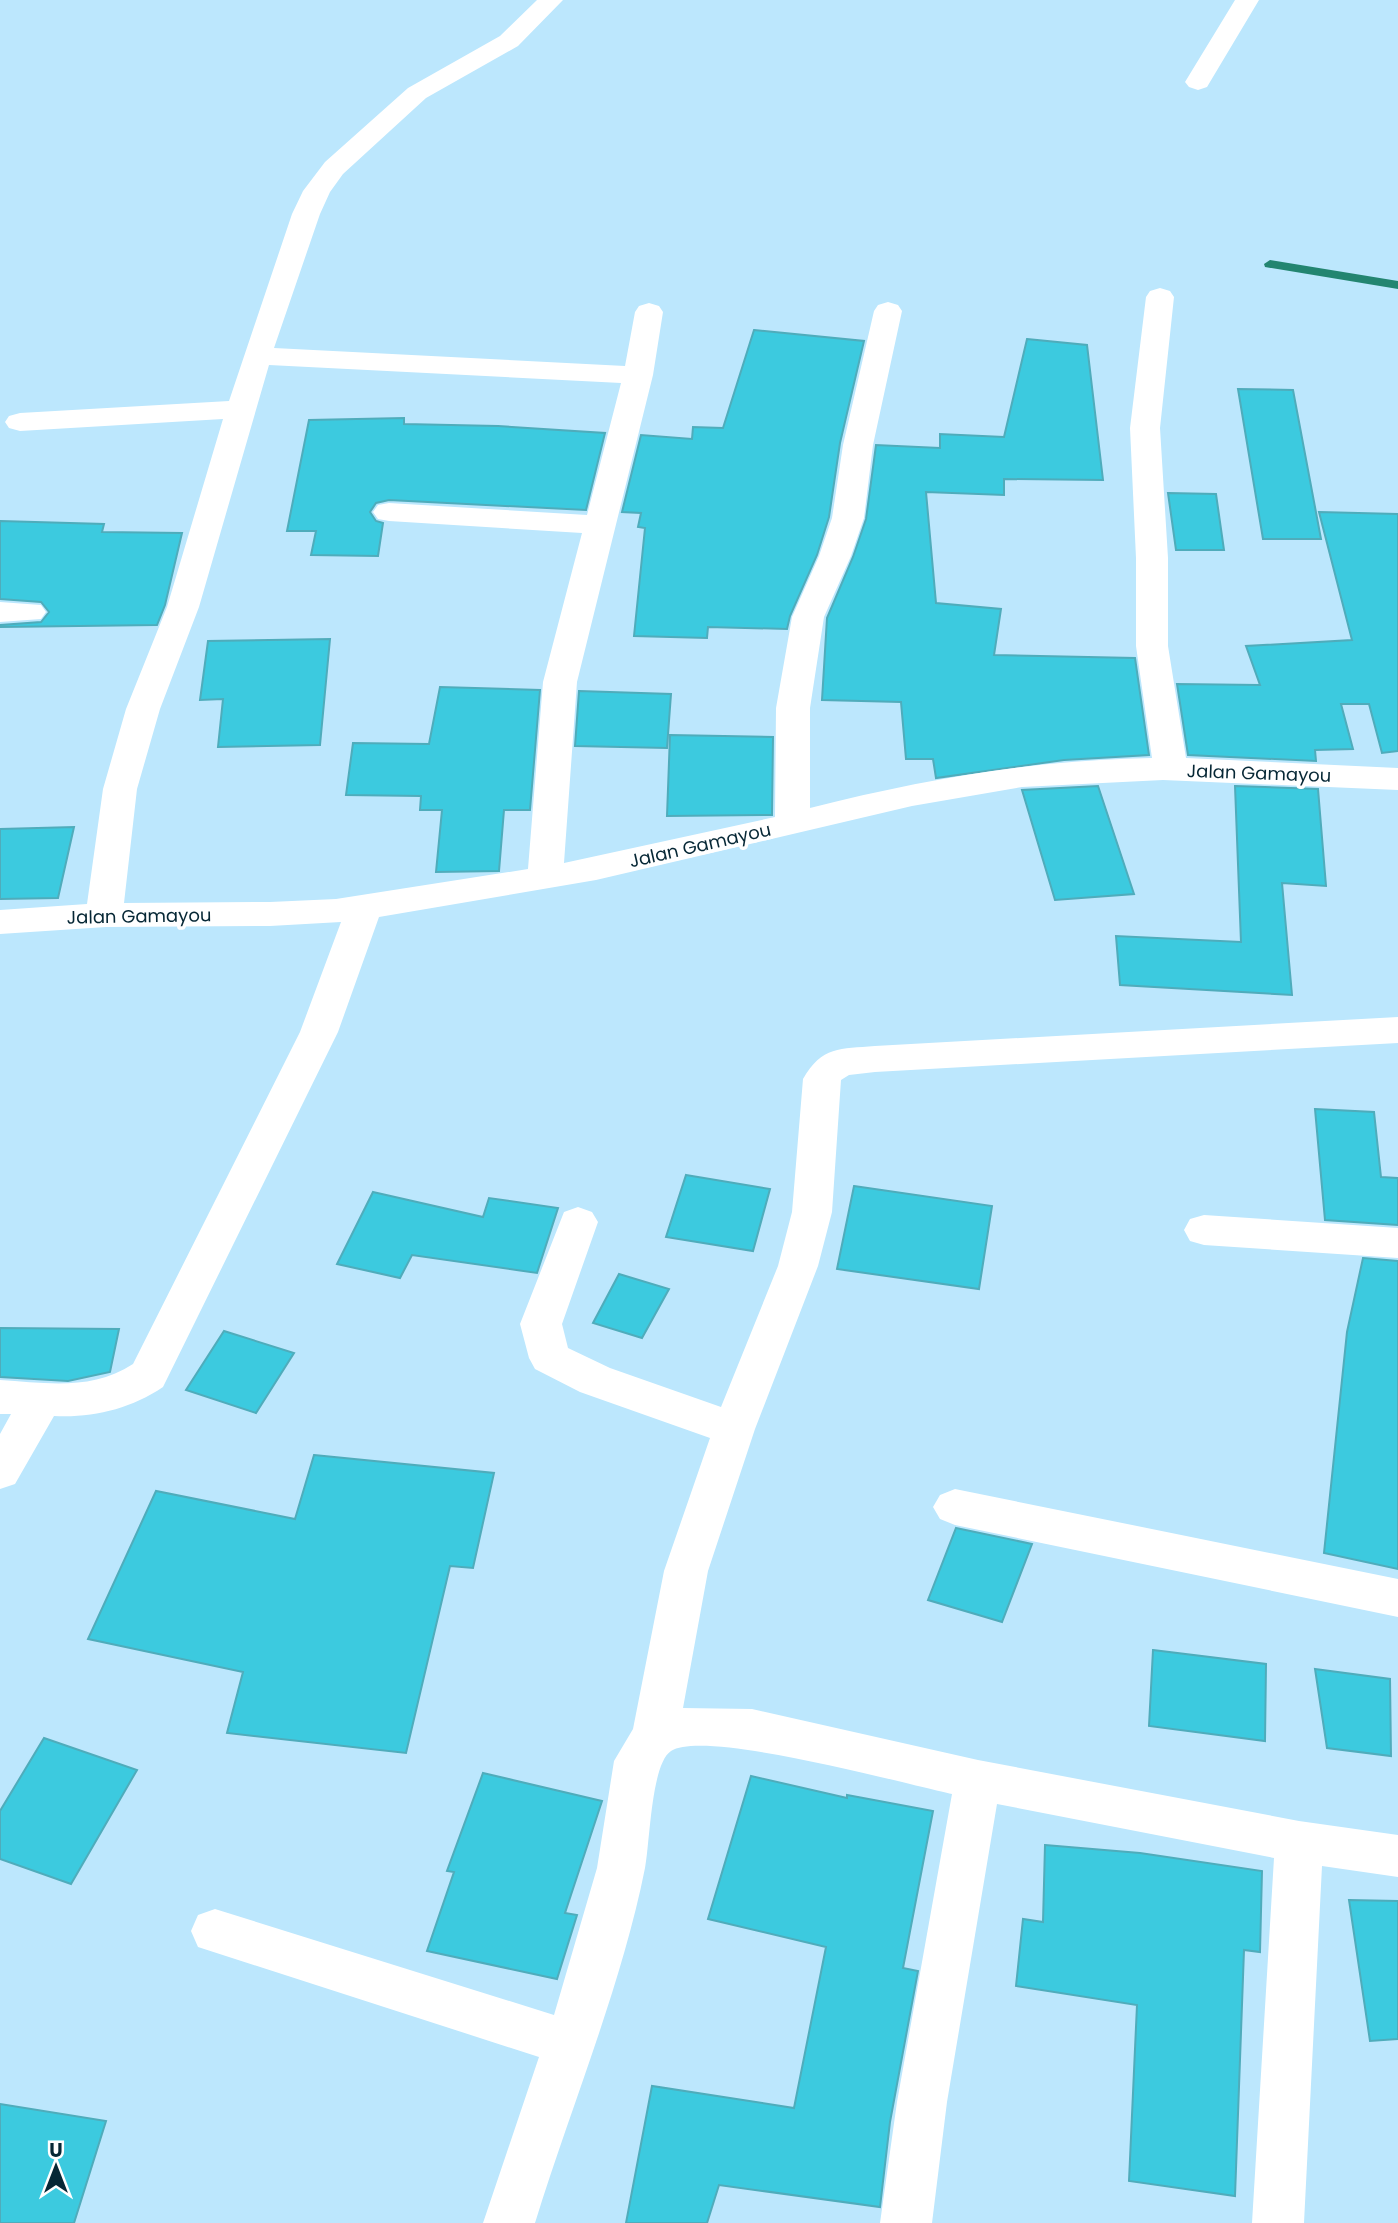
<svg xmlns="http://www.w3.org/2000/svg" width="1398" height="2223" font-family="Poppins,sans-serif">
	<rect width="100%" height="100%" fill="#bce7fd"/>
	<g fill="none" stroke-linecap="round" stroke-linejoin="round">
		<path fill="#238570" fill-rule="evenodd" d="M1270 260 1398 281V289L1265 267 1264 264Z"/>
	</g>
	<path fill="#3ccadf" stroke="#4facbb" stroke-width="2" d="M754 330 864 341 840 443 829 517 817 555 790 616 787 629 708 627 707 638 634 636 645 528 638 527 641 513 622 512 641 435 692 439 693 427 723 428Z
		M1027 339 1087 345 1103 480 1004 479V495L926 492 936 603 1001 609 994 655 1135 658 1149 755 1064 760 936 778 933 759H906L901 702 822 700 827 618 853 557 866 519 876 445 940 448V434L1004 437Z
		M1238 389 1293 390 1321 539H1263Z
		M404 418V424L498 426 605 433 586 510 389 500 376 503 370 512 376 521 383 523 378 556 311 555 316 531H287L309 420Z
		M1168 493 1216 494 1224 550H1176Z
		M1319 512 1398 514V751L1382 753 1369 704H1341L1353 749 1315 750 1316 761 1188 755 1177 684 1260 685 1246 646 1352 640Z
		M0 521 104 524 102 532 182 533 165 605 157 625 0 627V625L41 622 49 612 41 602 0 599Z
		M330 639 320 745 218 747 223 699 200 700 208 641Z
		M440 687 540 690 530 810H504L499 871 436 872 442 810H420L421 796 346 795 353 743 429 744Z
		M579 691 671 694 667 748 575 746Z
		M670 735 773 737 772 815 667 816Z
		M1098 786 1134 894 1055 900 1022 790Z
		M1235 786 1318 789 1326 886 1282 883 1292 995 1120 985 1116 936 1241 942Z
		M74 827 58 898 0 899V829Z
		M1315 1109 1374 1112 1381 1177 1398 1178V1225L1325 1220Z
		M686 1175 770 1189 753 1251 666 1237Z
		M854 1186 992 1206 979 1289 837 1269Z
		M373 1192 483 1217 489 1198 558 1208 537 1273 412 1255 400 1278 337 1264Z
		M1363 1258 1398 1261V1569L1324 1553 1347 1332Z
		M619 1274 669 1289 642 1338 593 1323Z
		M0 1328 119 1329 110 1372 68 1381 0 1377Z
		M224 1331 294 1353 256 1413 186 1390Z
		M314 1455 494 1473 473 1568 450 1566 406 1753 227 1733 243 1672 88 1639 156 1491 295 1519Z
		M956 1528 1032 1544 1002 1622 928 1600Z
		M1153 1650 1266 1664 1265 1741 1149 1726Z
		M1315 1669 1390 1679 1391 1756 1327 1748Z
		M44 1738 137 1770 71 1884 0 1859V1811Z
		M483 1773 602 1801 565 1913 577 1915 557 1979 427 1951 454 1872 447 1871Z
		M751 1776 847 1798V1795L933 1811 903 1968 918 1971 890 2122 880 2207 719 2185 707 2223H626L652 2086 794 2108 826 1947 708 1919Z
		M1045 1845 1140 1853 1262 1871 1260 1952 1244 1950 1235 2196 1129 2181 1137 2005 1016 1986 1023 1919 1043 1922Z
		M1349 1900 1398 1901V2039L1370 2041Z
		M0 2104 106 2121 74 2223H0Z"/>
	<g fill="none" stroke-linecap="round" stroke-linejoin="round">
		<path fill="#fff" fill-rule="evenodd" d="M537 0H563L518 46 426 98 343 174 330 192 320 214 274 348 625 366 635 312 639 306 649 303 659 306 663 312 653 375 577 682 564 863 775 817 776 708 792 617 819 556 832 518 843 445 874 311 878 305 888 302 898 305 902 311 873 445 864 518 851 556 824 617 810 708V808C925 779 1033 760 1152 758L1136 646V558L1130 428 1146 297 1150 291 1160 288 1170 291 1174 297 1160 428 1168 558V646L1186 758 1398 768V790L1163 780 1022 787 912 806 596 880 379 917 338 1032 163 1387C130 1409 93 1418 54 1416L15 1484 0 1489V1434L11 1414H0V1380C46 1383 92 1391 133 1364L300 1032 341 922 270 926 106 927 0 934V910L87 904 103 789 126 709 167 607 223 419 20 431 9 428 5 422 9 416 20 413 229 401 292 214 303 191 325 162 408 88 500 36ZM269 365 621 383 587 515 389 503 378 505 373 512 378 519 389 521 582 533 543 682 528 869 336 899 270 902 124 903 137 789 160 709 199 607Z
			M1235 0H1259L1207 87 1198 90 1189 87 1185 82Z
			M0 602 41 605 46 612 41 619 0 622Z
			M1398 1017V1043L875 1072 849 1075 841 1080 832 1212 818 1266 755 1429 708 1571 683 1708 752 1709 978 1760 1299 1821 1398 1835V1877L1322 1866 1304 2223H1252L1274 1858 997 1804 947 2102 932 2223H880L897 2102 952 1794C905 1784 706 1729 671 1751 651 1764 650 1843 645 1868 621 1988 571 2106 535 2223H483L539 2057 198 1947 191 1931 198 1915 215 1909 554 2015 597 1868 614 1761 633 1729 664 1571 710 1438 580 1392 535 1369 529 1358 520 1324 564 1212 578 1207 592 1212 598 1222 562 1324 568 1348 610 1368 721 1407 778 1266 792 1212 803 1079C822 1046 840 1049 875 1046Z
			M1204 1215 1398 1228V1258L1204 1245 1190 1241 1184 1230 1190 1219Z
			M955 1489 1398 1579V1617L955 1525 940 1519 933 1507 940 1495Z"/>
	</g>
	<g text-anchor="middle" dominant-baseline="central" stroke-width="7" stroke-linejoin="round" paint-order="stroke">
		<g font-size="18" fill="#062735" stroke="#fff">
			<text transform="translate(1259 773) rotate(2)">Jalan Gamayou</text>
			<text transform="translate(700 845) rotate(-13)">Jalan Gamayou</text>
			<text transform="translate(139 916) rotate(-1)">Jalan Gamayou</text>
		</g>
	</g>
	<g transform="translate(56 2167)" stroke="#ffffff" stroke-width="5" paint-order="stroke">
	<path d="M0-5L12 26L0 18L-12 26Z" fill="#062735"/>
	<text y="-10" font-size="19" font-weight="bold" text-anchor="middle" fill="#062735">U</text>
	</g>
</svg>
